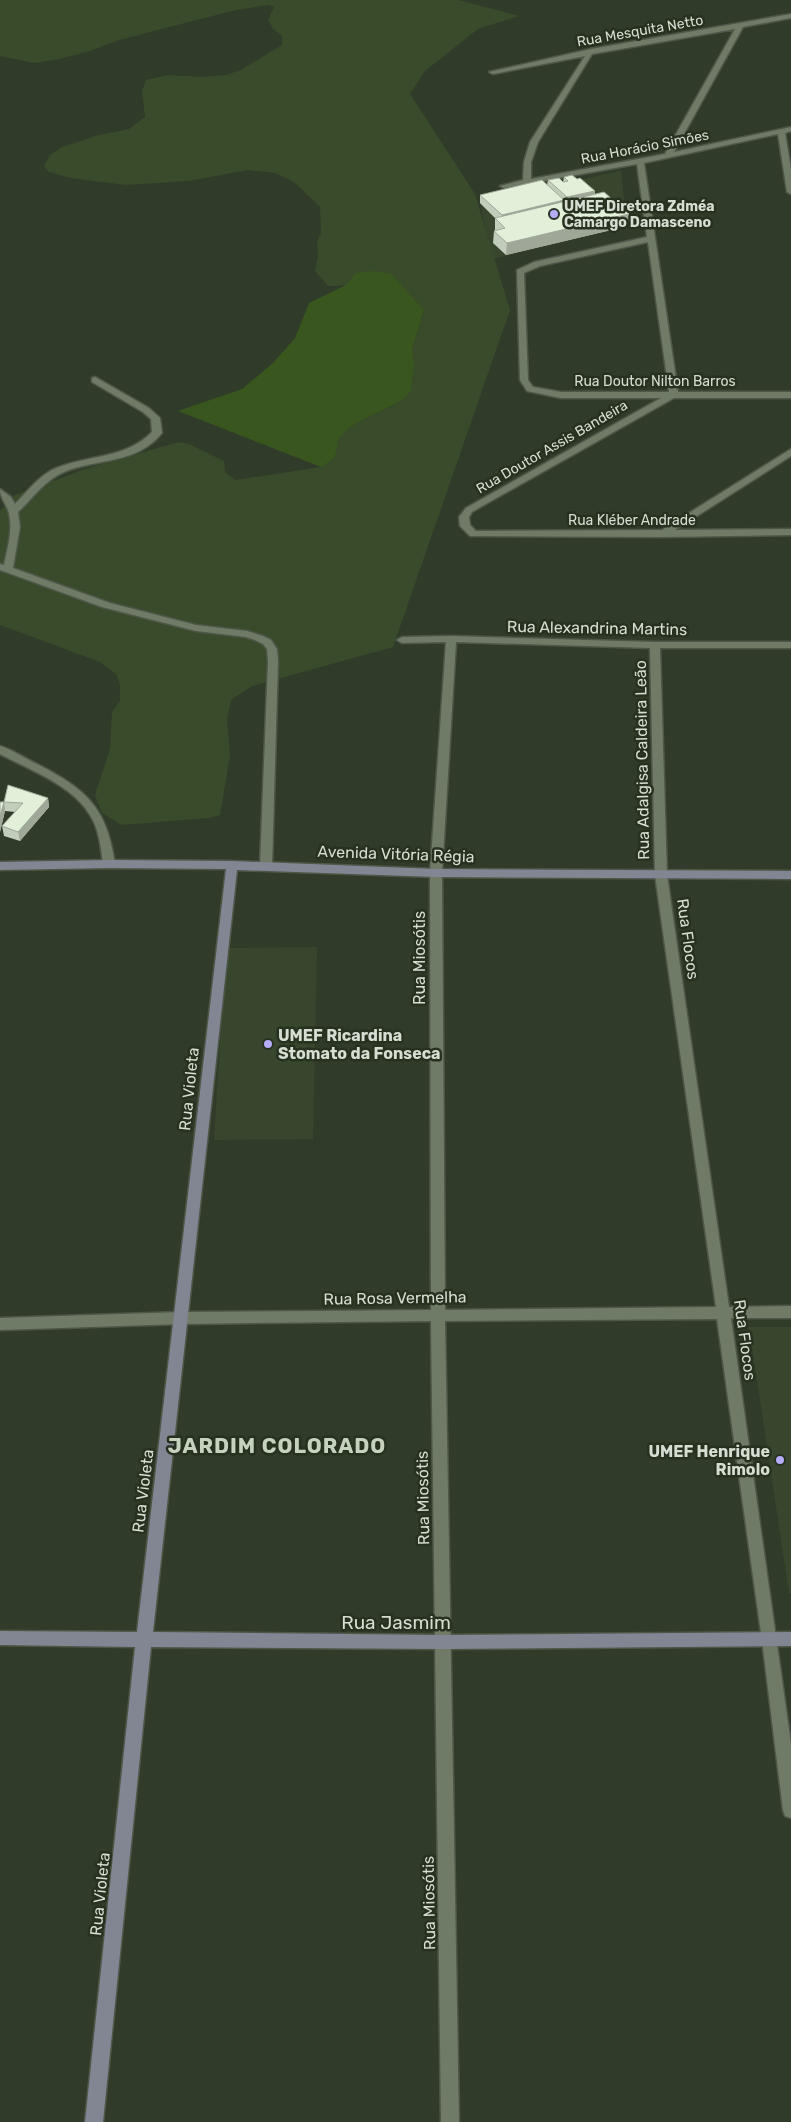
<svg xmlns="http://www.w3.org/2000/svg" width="791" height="2122" font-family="Rubik,sans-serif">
	<rect width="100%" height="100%" fill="#313b2a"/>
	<path fill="#39462e" d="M619 171H621L627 227 492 259 480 203Z
		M317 947 313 1139 214 1140 226 948Z
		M749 1327H791V1593H789Z"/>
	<path fill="#394b2a" d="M0 0H459L519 16 478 29 425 71 410 94 475 194 510 310 393 647 252 686 231 700 227 720 230 755 220 815 209 818 122 825 102 813 95 795 110 749 112 712 120 701V685L116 674 100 662 0 625V511L15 495 88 468 179 442 189 444 224 461 225 472 235 480 321 467 344 430 361 420 393 406 413 378 412 350 424 310 409 294 355 276 346 285 328 286 315 271 318 255 317 242 321 233 320 207 294 182 275 173 248 170 189 181 126 185 70 178 49 172 44 166 50 155 62 147 99 135 129 129 145 117 142 91 146 80 167 75 203 77 226 75 241 70 282 45V36L273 29 268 20 274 7 268 5 236 10 119 40 90 51 55 60 34 63 0 56Z"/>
	<path fill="#39561e" d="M373 271 391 274 424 310 412 350 414 366 411 391C390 415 354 414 337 442L338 445 334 458 321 467 178 411 242 389 273 363 295 338 309 303 346 285 356 273Z"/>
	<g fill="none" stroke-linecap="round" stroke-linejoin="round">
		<defs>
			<path id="lane" d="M0 746C13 750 26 759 39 765 87 790 107 808 115 864L113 867H105L103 864C101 848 99 829 90 815 72 785 30 770 0 754Z"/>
			<path id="street" d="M791 14V18L743 27 674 152 791 127V131L785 133 791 169V194L787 192 778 134 644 163 678 392H791V398H674L484 505 472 512 469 517 470 525 476 531 662 530 791 449V456L675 530 791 529V535L662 537 470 536 460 526 459 517 466 508 661 398H561L527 391 520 380 517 270 534 262 647 237 637 164 504 188 500 186 523 180 524 162 530 142 585 56 493 74 489 72 591 49ZM735 29 665 154 531 179V162L538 142 592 54ZM648 242 669 392H561L533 387 528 380 524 273 540 266Z
				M95 377 149 408 160 418 162 433C136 465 97 458 64 472 45 480 32 499 18 512L20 527 13 568 110 603 196 625 247 631 263 636 271 640 277 649 278 661 272 866 270 869H262L260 866 268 661 267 649 263 644 255 640 246 637 196 631 102 607 0 570V564L4 565C7 549 13 531 9 514 7 504 0 499 0 489L11 497 15 504C28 491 41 473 59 467 91 455 127 458 152 432L151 419 143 412 92 382V378Z
				M451 636 655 642H791V648H660L667 875 729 1307 791 1306V1318H731L791 1744V1818L785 1816 783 1810 762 1640 717 1319 445 1321 459 2122H441L431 1321 181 1324 0 1330V1318L181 1312 431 1310 430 873 446 642 402 643 397 640 402 637ZM456 642 650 648 655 875 716 1307 445 1310 442 873Z"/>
			<path id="secondary" d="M109 860 232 861 436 869 791 871V879L436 877 237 870 153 1632 443 1635 791 1632V1646L443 1649 151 1647 103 2122H85L135 1647 0 1645V1631L137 1632 226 869 109 868 0 870V862Z"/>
		</defs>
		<use href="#lane" stroke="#4e5648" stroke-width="3"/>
		<use href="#street" stroke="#4e5648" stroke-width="3"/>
		<use href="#secondary" stroke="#4e5648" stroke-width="3"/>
		<use href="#lane" fill="#6f7b67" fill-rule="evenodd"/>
		<use href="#street" fill="#6f7b67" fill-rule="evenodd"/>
		<use href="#secondary" fill="#828692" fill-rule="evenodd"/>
	</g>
	<path fill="#c2cebb" d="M564 177 577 179 595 191V194L629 214 628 226 506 255 493 243 494 231 495 230V218L480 203V195L547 185 548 180 563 182Z
		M48 798 49 807 20 841 4 836 2 826 15 812 5 811 0 832V802Z"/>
	<path fill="#9ea798" d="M595 191 594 199 566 206 567 197Z
		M564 200 563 209 502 223V215Z
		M629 214 628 226 506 255 507 243Z
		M48 798 49 807 20 841 18 832Z
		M4 802 5 811 0 832V816Z"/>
	<path fill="#e2efd9" stroke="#9ea798" d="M572 175 577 179 580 178 595 191 567 197 548 180 559 178 563 182 568 181 564 177Z
		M542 180 564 200 502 215 480 195Z
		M604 192 629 214 507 243 494 231 505 228 495 218Z
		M8 785 48 798 18 832 2 826 23 803 4 802Z
		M0 802H4L0 816Z"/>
	<g fill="#b5acf8" stroke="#273120" stroke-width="2">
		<circle cx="554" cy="214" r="5"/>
		<circle cx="268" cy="1044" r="5"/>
		<circle cx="780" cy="1460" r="5"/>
	</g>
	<g text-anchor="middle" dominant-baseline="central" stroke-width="5" stroke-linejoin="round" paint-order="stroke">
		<g font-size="14" fill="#d6ddd2" stroke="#273120">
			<text transform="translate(640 31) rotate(-10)">Rua Mesquita Netto</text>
			<text transform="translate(645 147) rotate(-11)">Rua Horácio Simões</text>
			<text x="655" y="381">Rua Doutor Nilton Barros</text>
			<text transform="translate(552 447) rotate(-30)">Rua Doutor Assis Bandeira</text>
			<text x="632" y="520">Rua Kléber Andrade</text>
		</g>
		<g font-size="14" font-weight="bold" fill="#d6ddd2" stroke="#273120" text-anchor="start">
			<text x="564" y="206">UMEF Diretora Zdméa<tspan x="564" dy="16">Camargo Damasceno</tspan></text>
		</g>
		<g font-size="16" fill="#d6ddd2" stroke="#273120">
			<text transform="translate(597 628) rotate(1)">Rua Alexandrina Martins</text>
			<text transform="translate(642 760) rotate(-91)">Rua Adalgisa Caldeira Leão</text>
			<text transform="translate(396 854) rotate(2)">Avenida Vitória Régia</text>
			<text transform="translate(688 939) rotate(82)">Rua Flocos</text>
			<text transform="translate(419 958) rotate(-90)">Rua Miosótis</text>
			<text transform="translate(189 1089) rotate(-84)">Rua Violeta</text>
			<text transform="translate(395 1298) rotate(-1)">Rua Rosa Vermelha</text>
			<text transform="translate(745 1340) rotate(82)">Rua Flocos</text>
			<text transform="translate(143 1491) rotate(-83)">Rua Violeta</text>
			<text transform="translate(423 1498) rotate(-91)">Rua Miosótis</text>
			<text transform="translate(100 1894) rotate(-84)">Rua Violeta</text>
			<text transform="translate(429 1903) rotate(-91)">Rua Miosótis</text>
		</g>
		<g font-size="16" font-weight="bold" fill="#d6ddd2" stroke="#273120" text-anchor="start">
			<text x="278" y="1035">UMEF Ricardina<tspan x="278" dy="18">Stomato da Fonseca</tspan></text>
			<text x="770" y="1451" text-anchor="end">UMEF Henrique<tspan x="770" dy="18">Rimolo</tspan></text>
		</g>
		<g font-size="19" fill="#d6ddd2" stroke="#273120">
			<text x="396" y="1622">Rua Jasmim</text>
		</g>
		<g font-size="21" font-weight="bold" letter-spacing="1" fill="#c6d2bd" stroke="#273120">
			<text x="277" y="1445">JARDIM COLORADO</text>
		</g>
	</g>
</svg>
